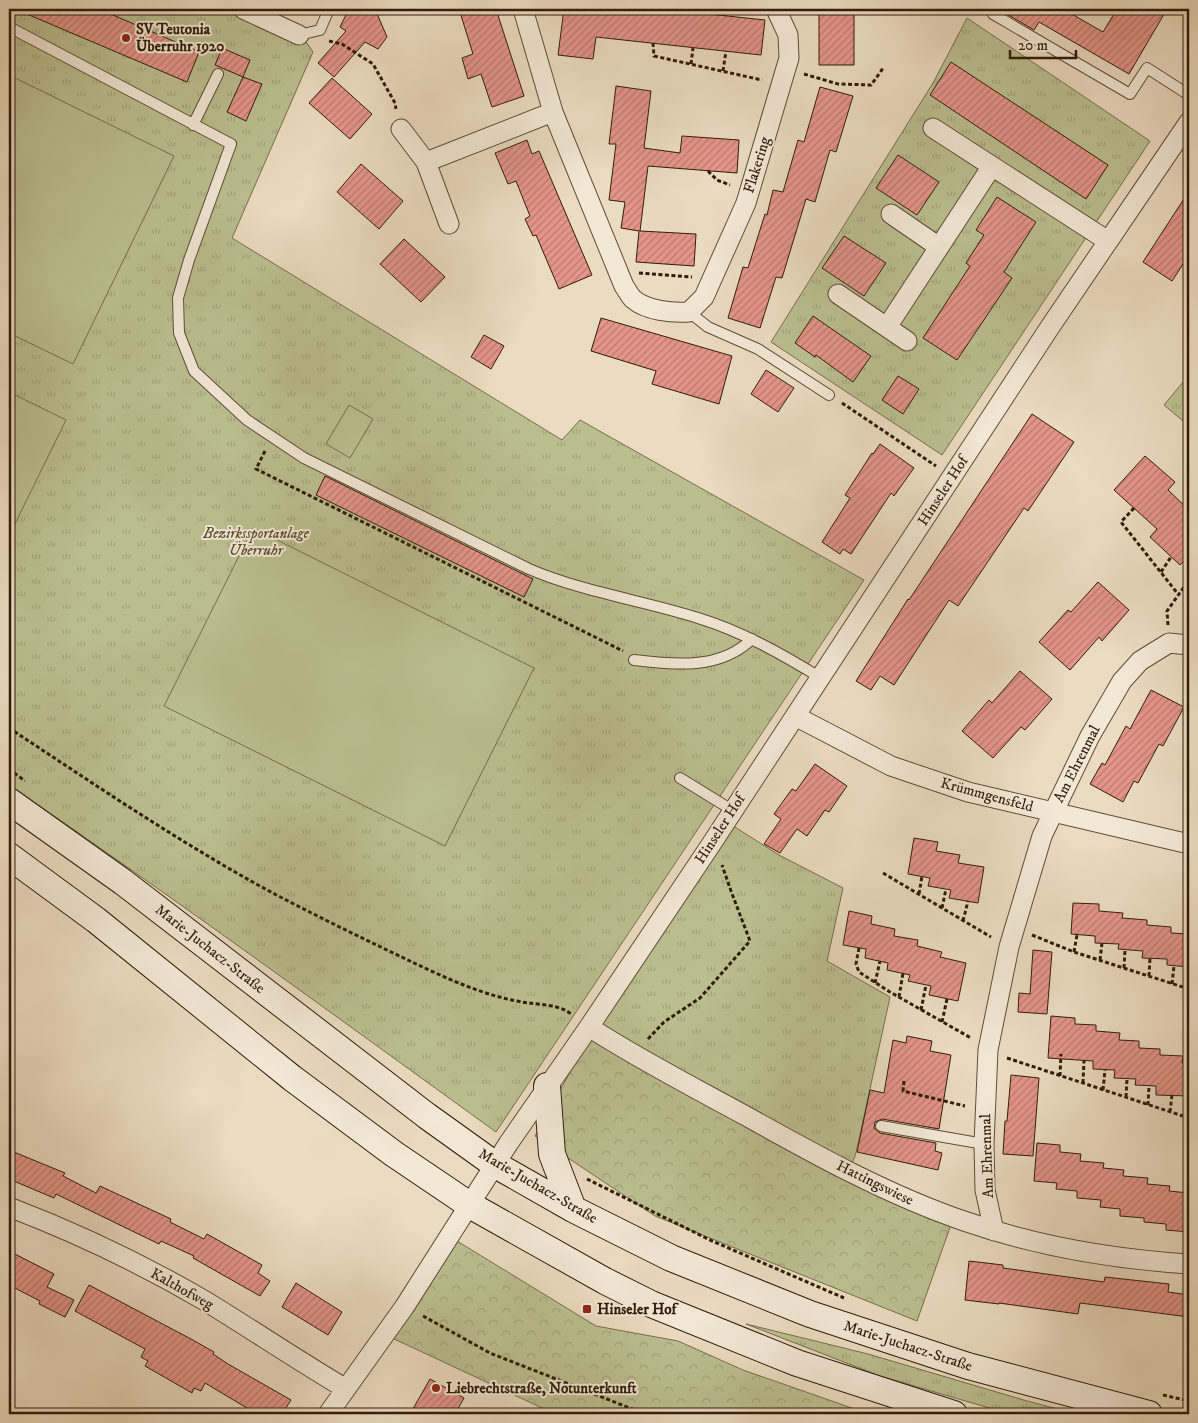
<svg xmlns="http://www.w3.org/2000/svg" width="1198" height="1423" font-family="'IM FELL DW Pica',serif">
	<defs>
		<pattern id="grass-tufts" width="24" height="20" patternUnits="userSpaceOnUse" patternTransform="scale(1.25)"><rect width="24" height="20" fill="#bbbf90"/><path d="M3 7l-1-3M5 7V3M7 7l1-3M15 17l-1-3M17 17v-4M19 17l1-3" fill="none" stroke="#a1a47b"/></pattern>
		<pattern id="forest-crowns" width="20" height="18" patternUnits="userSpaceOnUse" patternTransform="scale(1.25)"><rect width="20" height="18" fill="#bbbf90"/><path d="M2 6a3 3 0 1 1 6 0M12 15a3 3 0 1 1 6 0" fill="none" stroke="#a1a47b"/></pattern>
		<pattern id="building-hatch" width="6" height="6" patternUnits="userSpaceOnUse" patternTransform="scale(1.25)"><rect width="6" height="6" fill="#e5958a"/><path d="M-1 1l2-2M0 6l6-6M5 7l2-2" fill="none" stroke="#ba796f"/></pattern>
	</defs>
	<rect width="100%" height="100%" fill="#ebdbc0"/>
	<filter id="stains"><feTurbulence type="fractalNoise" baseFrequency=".004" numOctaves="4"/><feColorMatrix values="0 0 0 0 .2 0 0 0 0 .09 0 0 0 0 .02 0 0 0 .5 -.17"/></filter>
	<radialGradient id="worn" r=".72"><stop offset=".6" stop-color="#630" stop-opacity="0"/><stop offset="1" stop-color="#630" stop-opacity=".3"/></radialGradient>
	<path fill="url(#grass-tufts)" stroke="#766e4c" d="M9 9H234L304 39 313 52 232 238 562 440 580 420 864 580 496 1132C334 1015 173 897 9 785Z
		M967 18 1150 141 942 455 771 342 933 83Z
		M1189 375V426L1164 405Z
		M727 822 779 855 843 888 827 961 890 997 856 1153 850 1169 596 1028Z
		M746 1324 868 1354 1027 1401 1077 1414H1010L880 1376Z"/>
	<path fill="url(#forest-crowns)" stroke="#766e4c" d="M592 1032 953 1219 917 1321 655 1216 535 1136Z
		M457 1241 596 1326 678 1341 743 1370 869 1414H555L392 1338Z"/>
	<path fill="#bbbf90" stroke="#766e4c" d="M9 75 174 156 73 364 9 333Z
		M9 392 66 420 9 536Z
		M349 405 373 419 350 458 326 444Z
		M253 528 534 668 445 846 164 706Z"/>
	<path fill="url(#building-hatch)" stroke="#301c08" d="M15 9H99L199 52 187 82Z
		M349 9H375L387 37 378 49 365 42 334 77 318 63 346 31 340 27Z
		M459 9H496L524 96 492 107 481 74 468 79 462 58 473 54Z
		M564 9H662L765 20 761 55 596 37 593 59 558 55Z
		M819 9H854V65H819Z
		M998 9H1063L1103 32 1117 9H1167L1129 74 1039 22 1034 30Z
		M222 48 250 60 243 77 215 65Z
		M951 62 1108 165 1086 199 930 95Z
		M243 77 262 84 246 121 227 112Z
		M332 78 372 114 350 139 309 103Z
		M616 86 651 91 644 148 680 153 682 136 739 140 737 173 648 166 640 231 696 234 694 266 636 262 639 231 621 228 625 202 609 200 616 144H609Z
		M820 87 853 96 836 152 830 150 815 202 806 199 782 278 776 277 760 328 728 318 743 267 748 268 765 214 767 215 773 190 783 192 798 140 804 142Z
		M527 140 532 154 539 151 592 275 559 289 536 235 533 236 525 219 530 216 516 181 508 184 495 153Z
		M898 155 939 182 917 215 876 188Z
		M361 164 403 201 379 229 337 192Z
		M1189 191V255L1172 281 1143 262Z
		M997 197 1036 222 1004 272 1012 278 957 360 923 338 970 266 966 263 984 235 976 230Z
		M844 236 886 263 864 296 822 268Z
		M404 239 445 277 421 302 380 264Z
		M813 316 871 356 853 382 816 355 815 357 795 343Z
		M601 318 732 356 719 404 652 384 656 371 591 351Z
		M484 335 504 346 491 369 471 357Z
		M766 370 794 388 778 412 751 394Z
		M898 376 919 389 903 414 882 400Z
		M1032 414 1074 442 1028 511 1024 508 958 606 949 600 894 685 880 676 871 690 856 681 908 599 909 600Z
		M880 444 914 468 894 496 891 493 851 554 843 549 840 554 822 542 850 498 845 495 872 453 873 454Z
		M1145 456 1175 482 1168 490 1189 510V555L1180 565 1150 537 1157 529 1114 490Z
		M325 476 533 579 524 597 316 495Z
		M1098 582 1129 610 1102 641 1099 637 1070 670 1039 642 1068 610 1071 612Z
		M1020 671 1052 699 1025 730 1021 727 993 758 962 731 989 700 992 703Z
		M1151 690 1184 707 1163 746 1159 744 1138 783 1134 781 1123 802 1090 784 1102 763 1105 765 1126 726 1130 729Z
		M815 764 847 786 829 812 825 810 807 836 797 829 780 853 764 844 781 819 774 814 792 789 796 791Z
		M914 838 938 842 936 851 960 855 958 863 984 867 978 903 949 898 951 890 928 886 930 878 908 874Z
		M1073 903 1099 904V911L1123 913 1122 918 1147 920V925L1171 927V933L1189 934V967L1167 965V959L1142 958 1143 951 1118 949 1119 944 1095 943V936L1071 934Z
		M849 911 872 916 871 924 895 929 894 936 918 940 917 946 942 952 940 957 966 963 958 1001 929 995 931 986 908 981 910 975 887 970 888 963 865 958 866 949 843 945Z
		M1033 950 1052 952 1047 1014 1018 1012 1019 993 1030 994Z
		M1051 1016 1075 1018V1024L1096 1025V1031L1120 1033 1119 1040 1139 1041V1048L1160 1049V1055L1183 1056 1182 1063 1189 1064V1096L1156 1095V1086L1135 1085 1136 1079 1114 1078 1115 1070 1093 1069V1061L1048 1058Z
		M907 1036 932 1041 930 1051 951 1055 939 1129 882 1119 875 1122 874 1128 880 1133 936 1143 935 1151 942 1153 938 1170 857 1152 870 1090 884 1093 893 1040 906 1043Z
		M1011 1075 1039 1078 1033 1156 1003 1154 1005 1121H1007Z
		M1037 1143 1060 1145V1152L1081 1154 1080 1161 1104 1163 1103 1168 1124 1170 1123 1176 1148 1178 1147 1184 1170 1186 1169 1191 1189 1193V1232L1166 1230V1224L1144 1222V1218L1120 1216V1209L1100 1207 1101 1200 1077 1198V1191L1056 1189 1057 1183 1034 1181Z
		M9 1150 65 1173 63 1176 96 1193 100 1186 171 1219 170 1222 204 1239 207 1234 262 1265 258 1273 270 1281 260 1296 193 1258 194 1256 161 1241 159 1244 56 1194 54 1198 9 1179Z
		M9 1251 54 1274 47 1287 74 1300 65 1317 39 1304 40 1301 9 1285Z
		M969 1261 1003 1265V1268L1104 1282 1105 1277 1169 1284 1168 1292 1189 1295V1317L1080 1303 1078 1314 999 1303V1304L965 1300Z
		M296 1283 342 1312 328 1335 282 1307Z
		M89 1285 191 1339 214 1352 213 1354 228 1364 291 1400 282 1414H257L205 1383 201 1391 194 1388 192 1393 145 1366 148 1361 141 1357 145 1349 75 1311Z
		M430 1379 464 1398 455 1414H410Z"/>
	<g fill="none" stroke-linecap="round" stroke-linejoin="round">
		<defs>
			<path id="lane" d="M993 14 1130 94 1147 68 1189 95
				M9 27 231 144 189 260 178 298 179 333 194 371 247 420 304 458 529 569C583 592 641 600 698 618 741 631 782 654 821 678
				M299 35 320 30 329 9
				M193 125 218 74
				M689 312 708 327 758 349 829 395
				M634 660C675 665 720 670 752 639
				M680 778 732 810
				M881 1126 984 1144"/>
			<path id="street" d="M243 9 299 35
				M523 9 553 112 624 286C627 290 629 295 633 299 647 311 672 313 689 312L704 297 746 203 789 58 788 35 776 9
				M933 128 1108 241
				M401 129 426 162
				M891 214 939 247
				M449 224 426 162 553 112
				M838 294 907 341
				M887 327 992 166
				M795 716 891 766 968 792 1189 844
				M589 1027C640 1060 693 1087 746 1116 816 1155 888 1195 964 1221 1036 1246 1113 1259 1189 1264
				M9 1207C77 1233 144 1265 207 1302 254 1331 299 1361 346 1389
				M994 1231 985 1190 984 1144 988 1050 1009 947 1042 836 1090 736 1122 681 1140 661 1169 643 1189 645
				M328 1414 405 1306 508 1144 589 1027 710 846 1050 327 1189 122"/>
			<path id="secondary" d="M9 801 123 882 427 1116 494 1164 573 1209 671 1258 810 1314 968 1366 1149 1414
				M9 856 96 920 292 1078 394 1154 468 1204 605 1281 651 1304 797 1363 954 1414
				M547 1086 552 1154 573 1209"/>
		</defs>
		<use href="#lane" stroke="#5f4c36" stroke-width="12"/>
		<use href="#street" stroke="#5f4c36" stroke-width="21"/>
		<use href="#secondary" stroke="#301c08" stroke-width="28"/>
		<path stroke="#301c08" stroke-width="3" stroke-dasharray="4 2.5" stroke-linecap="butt" d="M329 41 342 44 373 64 395 103 396 109
			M653 43 654 56 762 80
			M691 64 693 48
			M723 71 726 51
			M804 74 838 84 871 85 884 67
			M708 171 717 180 730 185
			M639 273 692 277
			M842 403 936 466
			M265 451 256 469 623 651
			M1134 508 1121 522 1178 594
			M1161 572 1171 557
			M1168 625 1167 611 1189 580
			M9 728C94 784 179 842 269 891 316 916 364 939 412 962 448 979 489 998 529 1003 542 1005 562 1005 572 1015
			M9 769 25 781
			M883 873 991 937
			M919 894 922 876
			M942 908 946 889
			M963 921 968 901
			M1032 935 1074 952 1189 989
			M859 948 856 964 859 972 890 992 971 1038
			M1074 952 1077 935
			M1100 960 1102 943
			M1124 968 1125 950
			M1149 976 1150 958
			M875 983 880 961
			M1172 984 1174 966
			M899 997 903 973
			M921 1010 926 985
			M942 1022 947 999
			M648 1039 664 1022 700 998 750 941 731 891 722 865
			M1007 1058 1189 1118
			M1060 1076 1061 1054
			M904 1081 903 1091 965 1106
			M1083 1083 1084 1060
			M1103 1090 1105 1070
			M1126 1097 1127 1079
			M1148 1105 1149 1086
			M1170 1112 1172 1095
			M587 1179 710 1240 844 1298
			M423 1316 490 1353 645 1414
			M1163 1395 1189 1401"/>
		<use href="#lane" stroke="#f2e8d6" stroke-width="10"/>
		<use href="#street" stroke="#f2e8d6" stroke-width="19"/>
		<use href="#secondary" stroke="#f2e8d6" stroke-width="26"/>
	</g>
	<g fill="#8f2418" stroke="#f2e8d6" stroke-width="2">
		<circle cx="126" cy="38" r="5"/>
		<rect x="582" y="1304" width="10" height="10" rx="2.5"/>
		<circle cx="436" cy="1388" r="5"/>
	</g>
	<g text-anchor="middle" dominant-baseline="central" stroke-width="4" stroke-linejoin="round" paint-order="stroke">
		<g font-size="15" font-weight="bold" fill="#301c08" stroke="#f2e8d6" text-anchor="start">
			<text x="136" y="29">SV Teutonia<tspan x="136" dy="17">Überruhr 1920</tspan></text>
			<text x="597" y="1309">Hinseler Hof</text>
			<text x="446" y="1388">Liebrechtstraße, Notunterkunft</text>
		</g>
		<g font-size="15" fill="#301c08" stroke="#f2e8d6">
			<text transform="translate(757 165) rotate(-73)">Flakering</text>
			<text transform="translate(943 491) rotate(-57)">Hinseler Hof</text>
			<text transform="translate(1077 764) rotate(-63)">Am Ehrenmal</text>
			<text transform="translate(987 795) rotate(15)">Krümmgensfeld</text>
			<text transform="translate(720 829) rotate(-57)">Hinseler Hof</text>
			<text transform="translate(210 949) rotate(38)">Marie-Juchacz-Straße</text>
			<text transform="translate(987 1156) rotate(-92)">Am Ehrenmal</text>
			<text transform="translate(875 1183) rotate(26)">Hattingswiese</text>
			<text transform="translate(538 1186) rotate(30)">Marie-Juchacz-Straße</text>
			<text transform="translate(182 1289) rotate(29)">Kalthofweg</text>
			<text transform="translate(908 1346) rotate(18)">Marie-Juchacz-Straße</text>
		</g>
		<g font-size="15" font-style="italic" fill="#5a4d31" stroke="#f2e8d6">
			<text x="256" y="533">Bezirkssportanlage<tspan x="256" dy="17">Überruhr</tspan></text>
		</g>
	</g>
	<rect width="1198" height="1423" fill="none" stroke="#ebdbc0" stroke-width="30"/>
	<rect x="10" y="10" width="1178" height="1403" fill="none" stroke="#301c08" stroke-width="2.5"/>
	<rect x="15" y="15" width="1168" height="1393" fill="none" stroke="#301c08"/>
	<path d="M1010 50v8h66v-8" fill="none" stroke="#301c08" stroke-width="2.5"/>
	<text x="1018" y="50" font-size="15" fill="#301c08" stroke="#f2e8d6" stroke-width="4" paint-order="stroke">20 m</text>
	<rect width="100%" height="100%" filter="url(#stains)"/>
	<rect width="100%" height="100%" fill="url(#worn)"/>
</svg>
